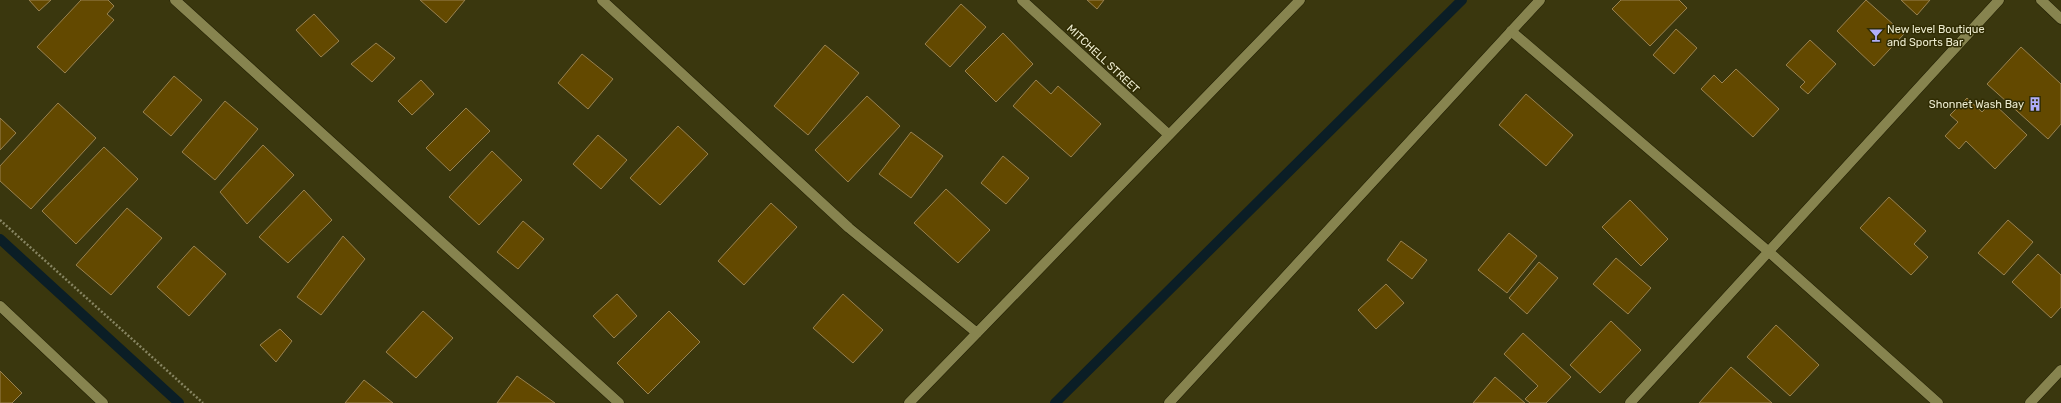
<svg xmlns="http://www.w3.org/2000/svg" width="2061" height="403" font-family="Rubik,sans-serif">
	<rect width="100%" height="100%" fill="#3a370e"/>
	<g fill="none" stroke-linecap="round" stroke-linejoin="round">
		<path stroke="#0b1e26" stroke-width="10" d="M0 239 179 403
			M1055 403 1462 0"/>
	</g>
	<path fill="#634900" stroke="#998250" d="M29 0H51L39 11Z
		M81 0H108L114 6 107 14 114 20 65 73 37 47Z
		M420 0H465L446 23Z
		M1087 0H1104L1097 9Z
		M1621 0H1679L1687 8 1650 46 1612 9Z
		M1866 0 1904 34 1874 66 1837 31Z
		M1901 0H1930L1917 15Z
		M961 4 986 27 950 67 925 44Z
		M314 14 339 41 321 57 296 30Z
		M1676 29 1697 48 1674 74 1653 55Z
		M1003 33 1033 64 996 102 965 71Z
		M1810 40 1836 64 1808 94 1800 87 1805 82 1786 65Z
		M376 43 395 58 372 82 351 64Z
		M825 45 859 73 808 135 774 106Z
		M2021 47 2061 84V124L2048 139 1987 84Z
		M582 54 613 79 588 109 558 83Z
		M1736 69 1779 109 1753 137 1701 89 1714 75 1722 83Z
		M174 76 202 100 171 136 143 112Z
		M421 80 434 94 412 115 398 101Z
		M1036 80 1051 94 1058 86 1101 124 1071 157 1013 106Z
		M1526 94 1573 135 1546 166 1499 125Z
		M867 96 900 126 848 182 815 150Z
		M1967 98 1982 112 1992 102 2027 135 1995 169 1966 141 1959 149 1945 136 1958 122 1950 115Z
		M225 101 258 129 215 180 182 152Z
		M58 103 96 138 31 209 0 181V166Z
		M466 108 490 131 450 171 426 148Z
		M0 118 16 133 0 150Z
		M678 126 708 154 660 205 630 178Z
		M911 132 943 156 911 198 879 174Z
		M598 135 627 160 601 189 573 164Z
		M263 145 294 175 247 224 220 192Z
		M104 147 138 179 76 244 42 211Z
		M492 151 522 180 479 225 449 197Z
		M1003 156 1029 178 1006 204 981 183Z
		M946 189 990 230 958 263 914 223Z
		M304 190 332 220 288 263 259 237Z
		M1889 197 1926 231 1914 244 1928 257 1911 275 1860 228Z
		M1630 200 1668 239 1641 266 1602 227Z
		M771 203 797 227 744 285 718 261Z
		M127 208 162 238 111 295 76 265Z
		M2008 220 2033 242 2004 275 1978 253Z
		M523 221 544 239 518 269 497 252Z
		M1509 233 1537 256 1507 293 1478 270Z
		M343 236 365 259 321 315 297 297Z
		M1401 241 1427 260 1412 279 1387 260Z
		M194 246 226 274 189 316 157 287Z
		M2038 254 2061 275V307L2051 318 2012 282Z
		M1616 258 1651 288 1628 314 1593 284Z
		M1539 262 1558 278 1527 314 1509 298Z
		M1386 284 1404 303 1376 329 1358 310Z
		M617 294 637 316 614 338 593 316Z
		M843 294 883 330 853 363 813 328Z
		M423 311 453 338 416 378 386 352Z
		M669 311 700 342 648 394 617 363Z
		M1611 321 1641 350 1600 393 1570 365Z
		M1776 325 1819 365 1790 396 1747 357Z
		M280 329 292 341 276 362 260 345Z
		M1523 333 1571 377 1546 403H1530L1525 399 1538 386 1504 354Z
		M1731 367 1772 403H1699Z
		M0 371 22 393 12 403H0Z
		M517 376 555 403H497Z
		M1495 377 1525 403H1473Z
		M364 380 393 403H345Z"/>
	<g fill="none" stroke-linecap="round" stroke-linejoin="round">
		<defs>
			<path id="minor" d="M175 0 619 403
				M602 0 849 228 977 333
				M1022 0 1169 135
				M1511 31 1769 252 1938 403
				M0 306 103 403
				M909 403 1300 0
				M1630 403 1999 0
				M2030 403 2061 370"/>
			<path id="tertiary" d="M2041 0 2061 19
				M1169 403 1540 0"/>
		</defs>
		<use href="#minor" stroke="#201e03" stroke-width="11"/>
		<use href="#tertiary" stroke="#201e03" stroke-width="11"/>
		<path stroke="#878562" stroke-width="2.5" stroke-dasharray="2 2" stroke-linecap="butt" d="M0 220 203 403"/>
		<use href="#minor" stroke="#87844f" stroke-width="10"/>
		<use href="#tertiary" stroke="#87844f" stroke-width="10"/>
	</g>
	<defs>
		<symbol id="bar-bare" viewBox="-9 -9 18 18"><path d="M-6-5H6L.8 .8V4.5H3.5V6h-7V4.5H-.8V.8Z" fill="#b0aefa" stroke="#302c03" stroke-width="2.5" paint-order="stroke"/></symbol>
		<symbol id="building-bare" viewBox="-9 -9 18 18"><path d="M-4-6H4V6H1V3H-1V6H-4ZM-2.5-4.3h1.7v1.8h-1.7ZM.8-4.3h1.7v1.8H.8ZM-2.5-1h1.7V.8h-1.7ZM.8-1h1.7V.8H.8Z" fill="#b0aefa" stroke="#302c03" stroke-width="2.5" paint-order="stroke"/></symbol>
	</defs>
	<g fill-rule="evenodd">
		<use href="#bar-bare" x="1866" y="25" width="20" height="20"/>
		<use href="#building-bare" x="2025" y="94" width="20" height="20"/>
	</g>
	<g text-anchor="middle" dominant-baseline="central" stroke-width="3" stroke-linejoin="round" paint-order="stroke">
		<g font-size="11" fill="#ecebcf" stroke="#302c03" text-anchor="start">
			<text x="1887" y="29">New level Boutique<tspan x="1887" dy="13">and Sports Bar</tspan></text>
			<text x="2024" y="104" text-anchor="end">Shonnet Wash Bay</text>
		</g>
		<g font-size="11" fill="#ecebcf" stroke="#302c03">
			<text transform="translate(1103 59) rotate(43)">MITCHELL STREET</text>
		</g>
	</g>
</svg>
